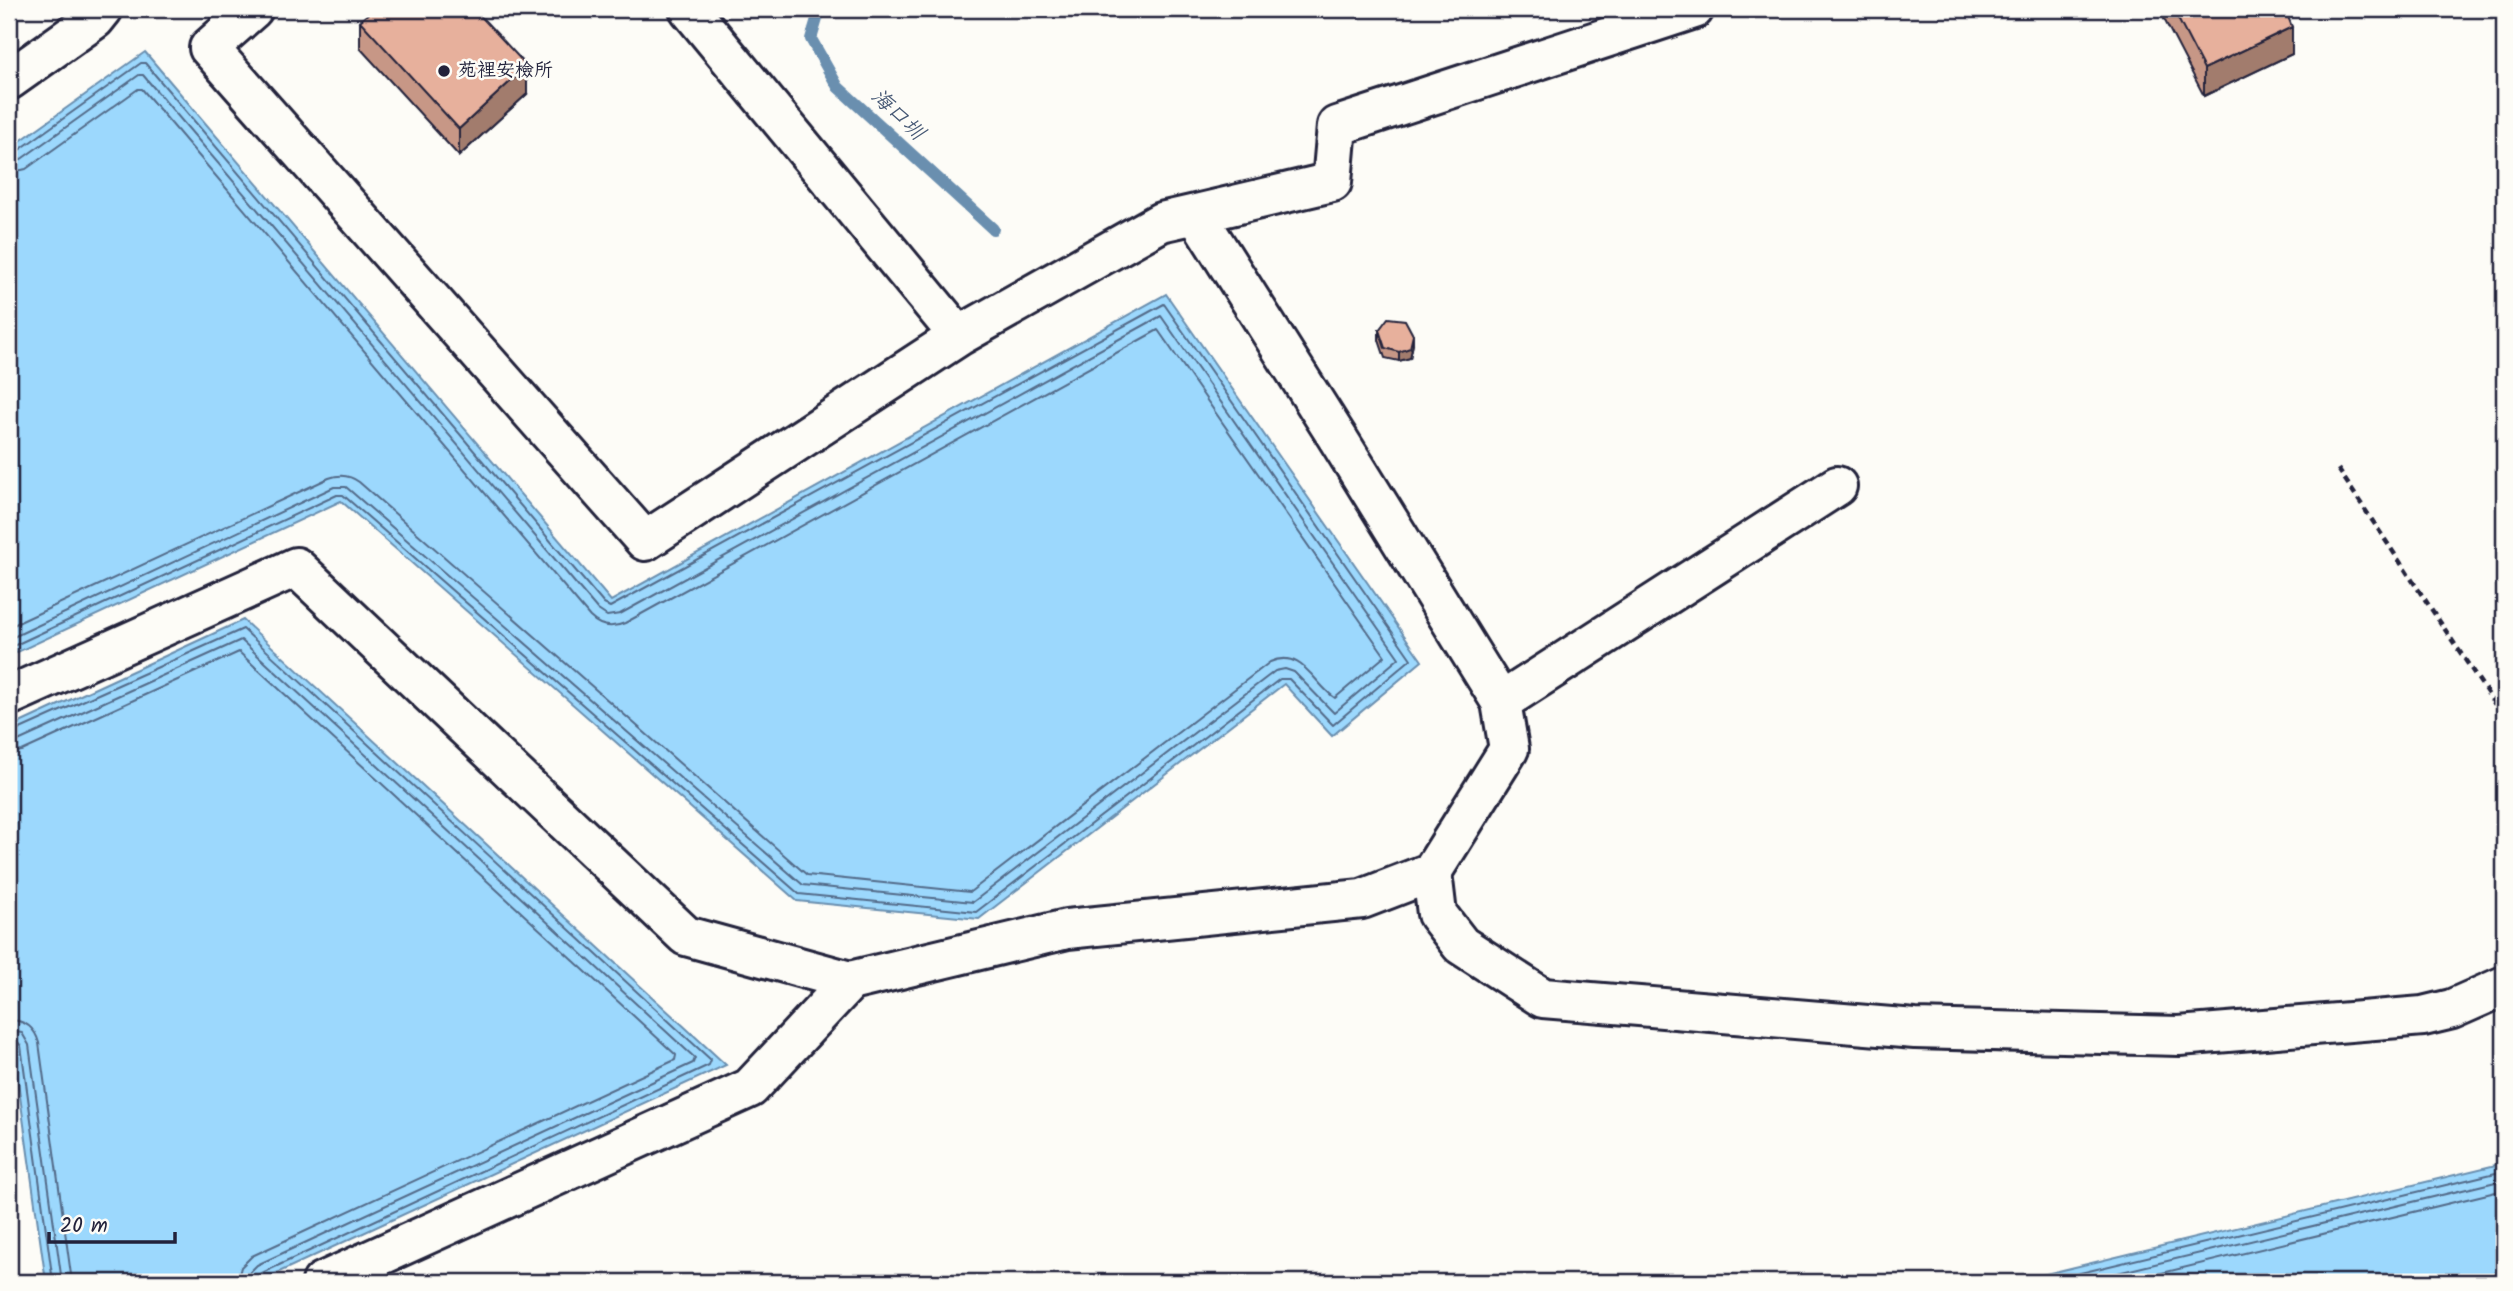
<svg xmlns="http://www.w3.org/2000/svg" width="2513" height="1291" font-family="Kalam,'LXGW WenKai TC',sans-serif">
	<rect width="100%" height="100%" fill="#fdfcf7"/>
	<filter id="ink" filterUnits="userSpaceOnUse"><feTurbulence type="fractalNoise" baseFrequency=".0143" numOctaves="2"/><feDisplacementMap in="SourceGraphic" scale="14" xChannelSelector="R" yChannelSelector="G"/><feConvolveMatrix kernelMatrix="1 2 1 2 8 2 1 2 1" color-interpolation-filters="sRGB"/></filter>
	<g filter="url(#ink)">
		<path fill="#9cd8fd" stroke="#6b8faf" stroke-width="2" d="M145 52 611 601 1166 294 1422 661 1332 736 1284 684 979 919 797 901 341 501 9 656V149Z
			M243 620 726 1065 264 1279 246 1282H46L13 1046 9 1047V728Z
			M2504 1163V1282H2013Z"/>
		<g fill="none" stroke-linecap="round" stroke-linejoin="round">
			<path stroke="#536b89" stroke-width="2" d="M9 154 15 153 141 63H145L604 604 610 607 1164 304 1411 659 1333 725 1289 679H1280L976 912 799 894 343 495H337L9 648
				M9 163 20 160 139 75H143L598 610 607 616 620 614 1161 316 1399 658 1334 713 1294 672 1285 669 1275 671 973 902 803 885 346 487H334L9 639
				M9 173 26 169 138 89H142L590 617C600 627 611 629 625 623L1158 330 1385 656 1335 698C1314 684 1302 648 1270 662L970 892 807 875 359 482C350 475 340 474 329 478L9 627
				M9 734 243 629 711 1060 709 1065 262 1273 258 1276 257 1282
				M9 743 18 741 241 640 695 1058 693 1063 257 1265 250 1272 248 1282
				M9 753 22 751 239 652 676 1055 675 1060 252 1256 241 1267 237 1282
				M9 1020C25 1020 35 1028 39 1043L72 1282
				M9 1031 22 1033 29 1045 62 1282
				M9 1040H16L21 1046 53 1282
				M2043 1282 2504 1171
				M2080 1282 2504 1180
				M2125 1282 2504 1190"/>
			<path stroke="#6b8faf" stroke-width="12" d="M820 9 811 39 838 87 993 229"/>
			<defs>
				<path id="minor" d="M253 9 209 48 645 541 959 336 1161 222 1196 214
					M689 9 959 336
					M9 80 95 19 103 9
					M9 696 296 567 686 936 850 981 1067 929 1362 899 1432 872 1509 749 1501 702 1837 486
					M1501 702 1337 437 1196 214 1332 182 1337 126 1694 9
					M1432 872 1437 914 1461 945 1543 998 1915 1029 2179 1036 2423 1016 2452 1009 2504 986
					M322 1282 750 1088 850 981"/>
			</defs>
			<use href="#minor" stroke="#22223b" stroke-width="44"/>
			<path stroke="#22223b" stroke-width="4.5" stroke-dasharray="7 5" stroke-linecap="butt" d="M2338 469 2504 718"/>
			<use href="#minor" stroke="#fdfcf7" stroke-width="38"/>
		</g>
		<path fill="#c79786" stroke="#22223b" stroke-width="2" d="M2164 9H2285L2292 54 2204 96 2164 19Z
			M360 21 527 94 459 156 360 48Z
			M1379 330 1413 344 1410 358 1399 361 1385 358 1379 340Z"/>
		<path fill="#a27b6d" stroke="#22223b" stroke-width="2" d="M2292 27V54L2204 96V69Z
			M527 66V94L459 156V129Z
			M1413 335V344L1410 358 1399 361V352Z"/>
		<path fill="#e7b09c" stroke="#22223b" stroke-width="2" d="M373 9H474L527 66 459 129 360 21Z
			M2173 9H2285L2292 27 2204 69Z
			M1388 318 1405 320 1413 335 1410 348 1399 352 1385 348 1379 330Z"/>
	</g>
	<circle fill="#22223b" stroke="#fdfcf7" stroke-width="2.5" cx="444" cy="71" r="7"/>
	<g text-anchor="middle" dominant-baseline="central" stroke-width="5" stroke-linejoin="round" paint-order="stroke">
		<g font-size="19" fill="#22223b" stroke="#fdfcf7" text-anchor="start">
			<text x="458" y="71">苑裡安檢所</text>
		</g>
		<g font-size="21" font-style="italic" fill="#475975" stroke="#fdfcf7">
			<text transform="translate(897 115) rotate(43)">海口圳</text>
		</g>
	</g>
	<rect width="2513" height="1291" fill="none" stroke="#fdfcf7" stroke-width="35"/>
	<rect x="18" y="18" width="2478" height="1256" fill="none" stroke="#22223b" stroke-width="2.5" filter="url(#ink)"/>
	<path d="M49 1232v10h126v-10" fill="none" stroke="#22223b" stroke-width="3.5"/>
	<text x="60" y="1232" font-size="21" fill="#22223b" stroke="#fdfcf7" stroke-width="5" paint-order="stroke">20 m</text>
</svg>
